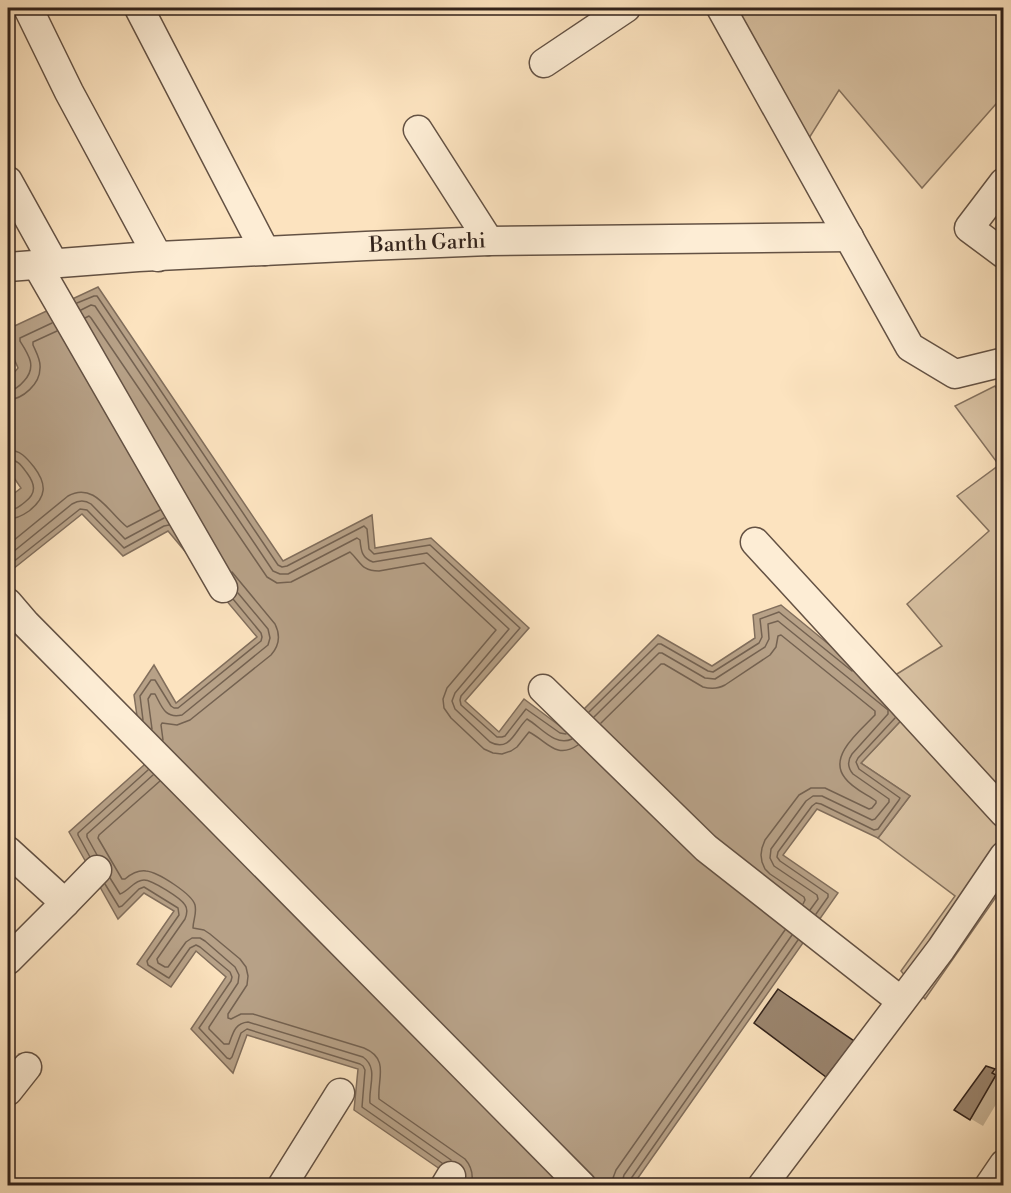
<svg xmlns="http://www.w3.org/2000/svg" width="1011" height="1193" font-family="'Libre Bodoni',serif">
	<rect width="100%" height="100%" fill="#fce3bf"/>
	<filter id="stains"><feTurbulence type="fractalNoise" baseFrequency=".00333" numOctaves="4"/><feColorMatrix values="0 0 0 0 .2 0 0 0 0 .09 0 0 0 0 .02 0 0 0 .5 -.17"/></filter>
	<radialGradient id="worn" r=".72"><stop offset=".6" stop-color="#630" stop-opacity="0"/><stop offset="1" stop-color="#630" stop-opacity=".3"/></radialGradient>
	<path fill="#d9c2a3" stroke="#85725f" stroke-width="1.5" d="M721 8H1003V96L922 188 839 90 801 151Z
		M995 386 1004 399 1003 887 925 999 901 971 955 896 878 838 910 796 861 763 910 711 884 682 942 646 907 604 989 531 957 496 999 465 955 406Z"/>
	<path fill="#b7a187" stroke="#816e5c" stroke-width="1.5" d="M98 287 283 561 372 515 375 548 431 538 529 628 465 701 499 732 524 699 564 729 658 635 712 666 755 638 753 615 781 605 910 711 861 763 910 796 878 838 817 809 783 855 838 893 633 1185H447L450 1176 354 1110 358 1069 247 1035 233 1073 191 1029 226 977 196 951 171 987 137 964 174 911 144 893 118 919 69 832 144 765 134 695 154 665 176 703 257 637 168 531 123 556 82 514 8 573V498L21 488 8 469V380L18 368 8 345V329Z"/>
	<path fill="#0003" d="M779 991 797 1001 872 1052 846 1087 827 1076 756 1023Z
		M987 1068 1004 1076V1091L983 1126 956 1110Z"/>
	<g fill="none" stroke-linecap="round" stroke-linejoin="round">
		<path stroke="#746251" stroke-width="1.5" d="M77 303 94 296H97L278 565 282 567 287 566 364 526 367 529 369 549 374 554 430 545 520 628 461 696 460 700 461 705 497 737H502L505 736 526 709 560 733 566 734
			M81 310 91 305 95 306 273 571 280 574H288L357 538 360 540C361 551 362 558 373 562L427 553 509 629 455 693 452 701 455 709 490 742C510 753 515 730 527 719 541 727 555 747 572 739
			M85 318 89 316 91 318 267 577 277 583 291 582 350 552C361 562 361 571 379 571L424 563 496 630 447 688 443 699 444 708 451 718 484 749 493 753 502 754 511 751 517 747 529 732C547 741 556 760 578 745
			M8 391C15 390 19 387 24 381 37 367 29 355 20 341V338L52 323
			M8 400C23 399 40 384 40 368 41 360 36 352 33 345V342L57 331
			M8 450C20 450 26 457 34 467 47 484 47 497 29 511 22 516 16 519 8 519
			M8 459C18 460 21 465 27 473 35 484 37 493 25 502 19 507 15 510 8 510
			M8 545 68 496C94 481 109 513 127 527L160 510
			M8 556 72 504C79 500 85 500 91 504L125 539 164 518
			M8 566 80 509 87 510 124 548 164 526 169 525
			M589 712 658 644H661L708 671 713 672 759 643 762 637 760 619 779 612 852 671
			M594 717 659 653H662L705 678 715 679 765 647 769 639 768 624 778 621 888 710V714L852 754C847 761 848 768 853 774L889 799V802L875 819 872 820 822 796H813L806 801 771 849 770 858 774 866 817 895 818 899 810 910
			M143 720 140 696 151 680H155L171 706 174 708H178L261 641 262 637 261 633 233 599
			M601 723 661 664H664L703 687C711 689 718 689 725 685L770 655 776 647 778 636 781 635 875 711V715C861 730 827 756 845 778 852 788 866 794 876 801V803L872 808 869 809 825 788H811L799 795 765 840 762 848 761 855 762 862 765 869 770 874 804 897 805 900 803 904
			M152 729 148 699 151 694H155C162 707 165 719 182 715L268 645 270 638 268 629 238 593
			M163 740 161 725 162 723 177 725 190 720 271 655C279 646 281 636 275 624L232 572
			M160 781 99 835 98 838 122 879H125C131 874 138 870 146 871 158 872 192 894 195 905 197 914 193 920 193 928L204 930 210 934 240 959 246 967 248 976 247 985 228 1014V1018L231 1019 241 1014H253L364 1048C390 1059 377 1079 379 1099L465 1159C472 1167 474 1175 471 1186
			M97 855 87 837V834L153 775
			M90 857 78 835V833L148 770
			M110 878 120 894C129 891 134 880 144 880 152 880 181 898 185 905 188 909 187 914 185 919L157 959 158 963 165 967H168L186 942 192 938H200L205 941 235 967 239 975 238 983 209 1027V1029L224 1044H229C233 1033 235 1023 248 1022L363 1057C379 1068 368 1088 370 1103L451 1160
			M105 884 119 907 122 906 139 889 144 887 178 908 179 915 147 961 148 965 167 977 169 978 190 948 196 945 200 947 230 972 232 977 231 981 199 1028 227 1058 230 1059 232 1057 241 1033 247 1029 360 1064 363 1066 365 1070 362 1107 442 1163
			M816 914 828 897V894L780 861 777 857 778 852 812 806 816 803 821 804 874 830 878 829 899 800 900 798 859 769 856 762 858 758 895 718
			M612 1186 613 1178 616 1170 785 930
			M621 1186 624 1175 792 935
			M628 1186 630 1180 798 940"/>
	</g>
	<path fill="#9b8670" stroke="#31221b" stroke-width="1.5" d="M778 989 854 1041 826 1077 754 1023Z
		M986 1066 995 1069 992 1073 996 1075 970 1120 954 1110Z"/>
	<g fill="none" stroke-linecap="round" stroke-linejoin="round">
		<defs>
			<g id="minor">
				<path d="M28 8 69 92 158 257"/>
				<path d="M139 8 265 251"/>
				<path d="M721 8 910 347 955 374 1004 362"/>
				<path d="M544 63 626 8"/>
				<path d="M418 130 489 241"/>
				<path d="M8 181 54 264"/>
				<path d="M1004 182 969 228 1004 254"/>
				<path d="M37 265 223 588"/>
				<path id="s1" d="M8 267 138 257 366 246 489 241 849 237"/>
				<path d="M755 542 1004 813"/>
				<path d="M8 603 26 624 582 1186"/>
				<path d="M543 689 706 848 901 1001"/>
				<path d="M8 851 65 903 8 960"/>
				<path d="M65 903 97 870"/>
				<path d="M8 1091 27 1067"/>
				<path d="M282 1186 340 1093"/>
				<path d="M445 1186 451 1176"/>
				<path d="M762 1186 941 949 1004 856"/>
				<path d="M989 1186 1004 1164"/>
			</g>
		</defs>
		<use href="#minor" stroke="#645244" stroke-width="31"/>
		<use href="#minor" stroke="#fdedd5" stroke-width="28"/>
	</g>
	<g text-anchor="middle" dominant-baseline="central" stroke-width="4.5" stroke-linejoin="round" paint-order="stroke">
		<g font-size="21" fill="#31221b" stroke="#fdedd5">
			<text stroke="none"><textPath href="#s1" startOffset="420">Banth Garhi</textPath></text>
		</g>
	</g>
	<rect width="1011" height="1193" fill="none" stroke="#fce3bf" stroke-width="30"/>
	<rect x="9" y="9" width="993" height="1175" fill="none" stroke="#31221b" stroke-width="3"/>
	<rect x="15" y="15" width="981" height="1163" fill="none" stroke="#31221b" stroke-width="1.5"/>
	<rect width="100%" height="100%" filter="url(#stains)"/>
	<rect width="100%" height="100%" fill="url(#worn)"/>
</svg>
